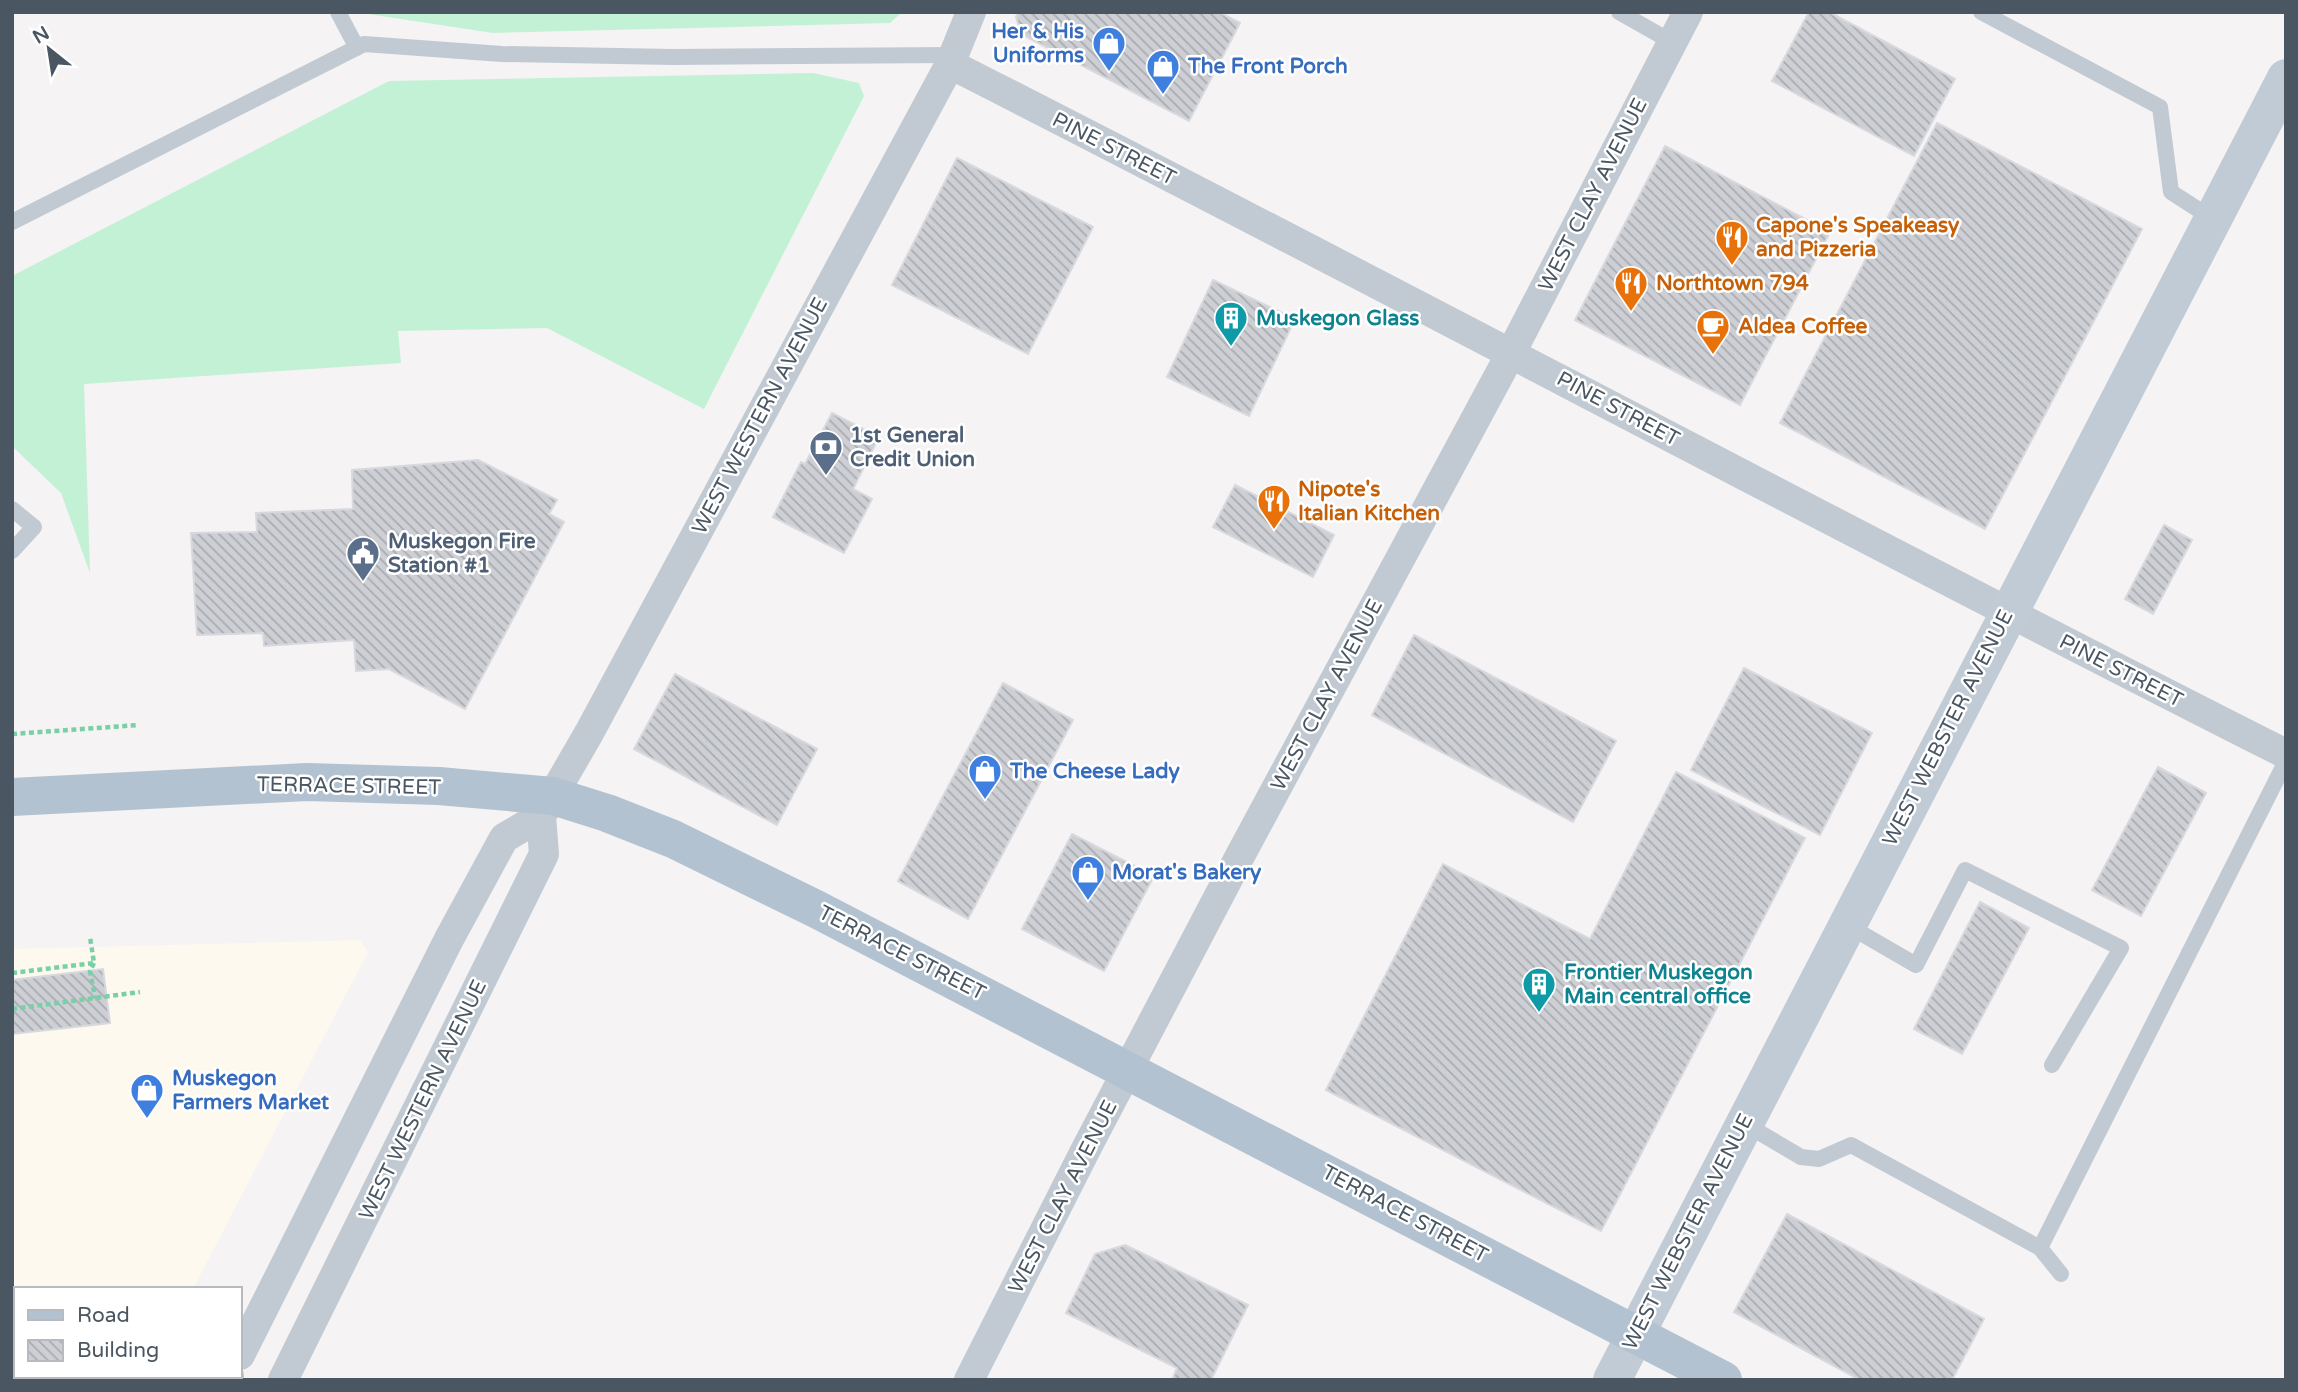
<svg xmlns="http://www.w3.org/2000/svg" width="2298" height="1392" font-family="'Varela Round',sans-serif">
	<defs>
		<pattern id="building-back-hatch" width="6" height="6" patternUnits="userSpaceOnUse" patternTransform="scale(1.75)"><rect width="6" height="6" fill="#cdcfd5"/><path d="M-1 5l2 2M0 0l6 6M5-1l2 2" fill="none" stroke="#a8abb0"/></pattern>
	</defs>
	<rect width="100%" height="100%" fill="#f5f3f3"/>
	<path fill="#fdf9ef" d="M360 940 368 952 193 1289H16V1376H148L146 1380H12V949Z"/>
	<path fill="#c3f1d5" d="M355 12H902L890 23 493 33Z
		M813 73 859 83 864 96 704 409 547 328 398 331 401 363 84 384 90 573 61 493 12 446V276L389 81Z"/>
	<path fill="url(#building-back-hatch)" stroke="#d7d9de" stroke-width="2" d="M1018 12H1219L1240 23 1189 121 1021 34 1016 17Z
		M1809 12H1829L1955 79 1914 156 1772 81Z
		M1937 123 2142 229 1985 529 1780 423Z
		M1665 146 1830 232 1740 405 1575 320Z
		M957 158 1093 227 1028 354 892 285Z
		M1213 280 1295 319 1249 416 1167 377Z
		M832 413 879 437 853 489 872 499 844 553 773 517 801 462 805 464Z
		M478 460 557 500 549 514 564 522 465 709 389 669 356 671 354 640 264 646 263 633 197 635 191 533 257 532 256 513 353 509 352 470Z
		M1235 485 1334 535 1313 577 1213 527Z
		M2164 525 2192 540 2153 614 2125 599Z
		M1414 635 1616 741 1573 822 1372 715Z
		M1744 668 1872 733 1820 835 1691 770Z
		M675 674 817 749 777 825 634 749Z
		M1003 683 1073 720 968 919 898 881Z
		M2158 767 2206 793 2141 916 2092 890Z
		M1676 772 1805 838 1601 1231 1326 1090 1443 864 1590 939Z
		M1072 834 1154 876 1104 971 1022 929Z
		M1980 902 2029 928 1962 1054 1914 1029Z
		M103 969 110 1023 12 1034V980Z
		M1787 1214 1984 1319 1952 1380H1860L1734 1312Z
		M1125 1245 1248 1305 1211 1380H1172L1177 1368 1066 1313 1095 1254Z"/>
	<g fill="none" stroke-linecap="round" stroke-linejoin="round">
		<path stroke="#7ad0a6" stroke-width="4.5" stroke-dasharray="5 3.5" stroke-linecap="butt" d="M12 734 139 725
			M94 963 90 971 95 998
			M12 973 94 963 90 937
			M12 1009 140 992"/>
		<path stroke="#c1cad2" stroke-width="16" d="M338 12 357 48
			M1619 12 1672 42
			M1981 12 2160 107 2171 192 2213 219
			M12 222 364 44 502 54 673 57 953 55
			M12 509 34 527 12 551
			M1847 925 1916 965 1965 870 2121 948 2052 1065
			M1745 1124 1801 1157 1819 1159 1851 1145 2040 1248 2061 1274
			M2040 1248 2286 761"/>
		<path stroke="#c1cad2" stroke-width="30" d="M950 64C1397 291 1838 528 2286 754
			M240 1355 449 939 504 838 541 816 589 733 950 64 971 12
			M227 1380 229 1376
			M283 1380 544 854 541 816
			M969 1380 1086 1149 1241 854 1511 353 1688 12"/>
		<path stroke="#c1cbd6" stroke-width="38" d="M1612 1380 2286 78"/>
		<path stroke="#b3c2d1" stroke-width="38" d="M12 797 307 782 439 786 553 796 607 813 673 839 816 909 1723 1380"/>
	</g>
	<defs>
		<symbol id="shop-pin" viewBox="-11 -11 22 30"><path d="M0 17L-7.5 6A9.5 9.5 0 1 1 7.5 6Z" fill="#3f7fe0" stroke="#fff"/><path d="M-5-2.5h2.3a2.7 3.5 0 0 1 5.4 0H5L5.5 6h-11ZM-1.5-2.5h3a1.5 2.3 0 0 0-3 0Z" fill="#fff"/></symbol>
		<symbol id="restaurant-pin" viewBox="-11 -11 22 30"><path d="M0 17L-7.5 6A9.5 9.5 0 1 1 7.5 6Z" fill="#e8710a" stroke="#fff"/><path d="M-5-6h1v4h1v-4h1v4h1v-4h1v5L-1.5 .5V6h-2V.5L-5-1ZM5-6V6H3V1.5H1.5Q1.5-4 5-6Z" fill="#fff"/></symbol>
		<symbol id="building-pin" viewBox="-11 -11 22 30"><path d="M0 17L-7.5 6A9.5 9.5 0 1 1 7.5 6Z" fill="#0f9aa8" stroke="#fff"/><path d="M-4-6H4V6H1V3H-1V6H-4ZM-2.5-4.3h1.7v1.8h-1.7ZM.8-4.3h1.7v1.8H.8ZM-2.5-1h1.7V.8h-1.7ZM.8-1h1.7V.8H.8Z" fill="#fff"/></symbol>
		<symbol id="cafe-pin" viewBox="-11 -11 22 30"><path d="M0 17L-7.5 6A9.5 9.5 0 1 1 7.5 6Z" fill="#e8710a" stroke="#fff"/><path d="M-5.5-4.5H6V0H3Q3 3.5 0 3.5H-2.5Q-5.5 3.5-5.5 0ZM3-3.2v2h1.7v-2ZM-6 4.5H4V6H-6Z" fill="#fff"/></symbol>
		<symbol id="bank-pin" viewBox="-11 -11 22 30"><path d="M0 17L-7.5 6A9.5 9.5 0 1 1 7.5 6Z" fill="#5c6f8a" stroke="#fff"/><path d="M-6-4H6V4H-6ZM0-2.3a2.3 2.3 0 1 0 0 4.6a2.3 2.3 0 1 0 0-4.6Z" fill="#fff"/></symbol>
		<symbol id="civic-pin" viewBox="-11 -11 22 30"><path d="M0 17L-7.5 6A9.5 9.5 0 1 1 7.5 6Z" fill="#5c6f8a" stroke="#fff"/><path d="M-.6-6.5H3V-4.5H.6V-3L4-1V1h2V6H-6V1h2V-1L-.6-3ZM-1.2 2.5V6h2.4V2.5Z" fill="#fff"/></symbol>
	</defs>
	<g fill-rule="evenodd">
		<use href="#shop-pin" x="1090" y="24" width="38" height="52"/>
		<use href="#shop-pin" x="1144" y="47" width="38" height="52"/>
		<use href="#restaurant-pin" x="1713" y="218" width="38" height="52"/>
		<use href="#restaurant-pin" x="1612" y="264" width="38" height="52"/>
		<use href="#building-pin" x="1212" y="299" width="38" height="52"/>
		<use href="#cafe-pin" x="1694" y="307" width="38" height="52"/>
		<use href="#bank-pin" x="807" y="428" width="38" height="52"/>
		<use href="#restaurant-pin" x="1255" y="482" width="38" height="52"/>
		<use href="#civic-pin" x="344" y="534" width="38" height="52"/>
		<use href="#shop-pin" x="966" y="752" width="38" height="52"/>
		<use href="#shop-pin" x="1069" y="853" width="38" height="52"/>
		<use href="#building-pin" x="1520" y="965" width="38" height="52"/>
		<use href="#shop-pin" x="128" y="1071" width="38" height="52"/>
	</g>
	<g text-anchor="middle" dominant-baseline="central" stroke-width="5" stroke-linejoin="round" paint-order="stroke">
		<g font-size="21" font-weight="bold" fill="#366cbe" stroke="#fff" text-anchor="start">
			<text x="1084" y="31" text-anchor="end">Her &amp; His<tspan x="1084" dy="24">Uniforms</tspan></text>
			<text x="1188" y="66">The Front Porch</text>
			<text x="1010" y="771">The Cheese Lady</text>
			<text x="1112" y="872">Morat's Bakery</text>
			<text x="172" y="1078">Muskegon<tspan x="172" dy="24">Farmers Market</tspan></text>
		</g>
		<g font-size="21" fill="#4a5661" stroke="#fff">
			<text transform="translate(1114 149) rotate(27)">PINE STREET</text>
			<text transform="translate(1593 195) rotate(-63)">WEST CLAY AVENUE</text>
			<text transform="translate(1618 409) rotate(28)">PINE STREET</text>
			<text transform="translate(760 416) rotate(-62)">WEST WESTERN AVENUE</text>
			<text transform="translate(2121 671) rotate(27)">PINE STREET</text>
			<text transform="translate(1327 695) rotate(-62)">WEST CLAY AVENUE</text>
			<text transform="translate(1948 728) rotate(-63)">WEST WEBSTER AVENUE</text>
			<text transform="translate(349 786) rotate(1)">TERRACE STREET</text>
			<text transform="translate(902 953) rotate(27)">TERRACE STREET</text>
			<text transform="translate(423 1100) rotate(-64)">WEST WESTERN AVENUE</text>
			<text transform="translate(1063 1197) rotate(-63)">WEST CLAY AVENUE</text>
			<text transform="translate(1405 1214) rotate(28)">TERRACE STREET</text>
			<text transform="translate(1688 1232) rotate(-63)">WEST WEBSTER AVENUE</text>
		</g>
		<g font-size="21" font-weight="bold" fill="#c56008" stroke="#fff" text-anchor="start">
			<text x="1756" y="225">Capone's Speakeasy<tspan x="1756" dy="24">and Pizzeria</tspan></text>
			<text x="1656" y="283">Northtown 794</text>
			<text x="1738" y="326">Aldea Coffee</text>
			<text x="1298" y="489">Nipote's<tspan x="1298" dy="24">Italian Kitchen</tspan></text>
		</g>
		<g font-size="21" font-weight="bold" fill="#0d838f" stroke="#fff" text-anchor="start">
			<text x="1256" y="318">Muskegon Glass</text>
			<text x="1564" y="972">Frontier Muskegon<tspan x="1564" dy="24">Main central office</tspan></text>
		</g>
		<g font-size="21" font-weight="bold" fill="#4e5e75" stroke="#fff" text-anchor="start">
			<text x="850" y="435">1st General<tspan x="850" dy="24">Credit Union</tspan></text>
			<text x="388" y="541">Muskegon Fire<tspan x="388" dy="24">Station #1</tspan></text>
		</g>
	</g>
	<rect width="2298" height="1392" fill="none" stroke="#4a5661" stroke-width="28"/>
	<rect x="14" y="1287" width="228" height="91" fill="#ffffff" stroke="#b7bbc0" stroke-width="2"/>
	<rect x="28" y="1310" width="35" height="10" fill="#b3c2d1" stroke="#b7bbc0" stroke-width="2"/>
	<text x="77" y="1322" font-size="21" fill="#4a5661">Road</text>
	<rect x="28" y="1340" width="35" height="21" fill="url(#building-back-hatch)" stroke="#b7bbc0" stroke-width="2"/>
	<text x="77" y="1357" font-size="21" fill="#4a5661">Building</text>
	<g transform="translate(49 49) rotate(330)" stroke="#ffffff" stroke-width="5" paint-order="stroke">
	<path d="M0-5L12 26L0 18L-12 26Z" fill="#4a5661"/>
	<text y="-10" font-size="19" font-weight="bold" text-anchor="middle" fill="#4a5661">N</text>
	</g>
</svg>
